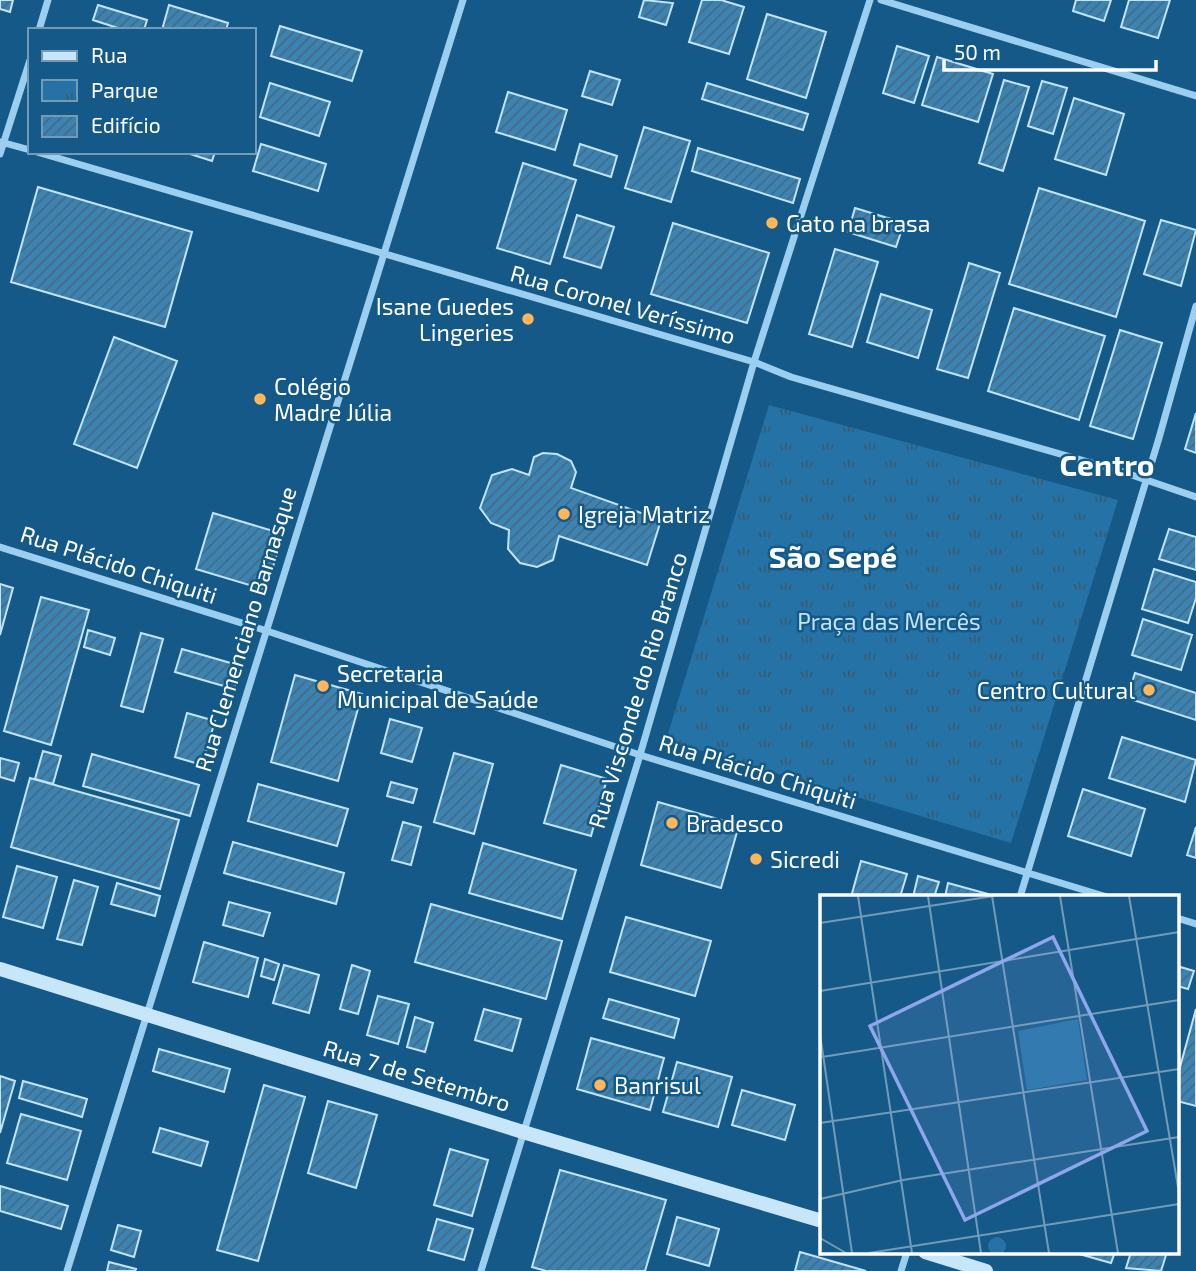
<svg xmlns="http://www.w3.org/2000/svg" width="1196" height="1271" font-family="'Exo 2',sans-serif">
	<defs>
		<pattern id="park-tufts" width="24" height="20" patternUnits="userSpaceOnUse" patternTransform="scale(1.75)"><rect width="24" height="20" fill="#2472a6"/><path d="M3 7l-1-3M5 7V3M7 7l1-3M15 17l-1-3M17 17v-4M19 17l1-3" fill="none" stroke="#3c5b70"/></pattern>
		<pattern id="building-hatch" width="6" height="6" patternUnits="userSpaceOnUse" patternTransform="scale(1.75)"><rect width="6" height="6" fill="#3d83b2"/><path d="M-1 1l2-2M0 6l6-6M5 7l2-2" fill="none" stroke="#446a84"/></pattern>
	</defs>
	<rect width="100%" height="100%" fill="#145988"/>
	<path fill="url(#park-tufts)" d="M769 405 1118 500 1011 843 666 740Z"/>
	<path fill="url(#building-hatch)" stroke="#c1e4fb" stroke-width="2" d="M0 0H13L10 12 0 9Z
		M644 0 673 3 666 25 639 17Z
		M702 0H721L744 7 729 54 689 42Z
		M1076 0H1111L1104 21 1073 11Z
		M1129 0H1170L1158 38 1121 27Z
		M98 5 147 20 144 30H124L93 20Z
		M169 5 228 23 226 30H162Z
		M767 14 826 32 806 98 747 79Z
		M280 26 362 51 352 81 271 56Z
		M897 46 929 56 914 103 883 93Z
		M937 57 993 74 978 122 922 105Z
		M590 71 620 80 612 105 582 96Z
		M1004 80 1029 87 1003 171 979 163Z
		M1042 81 1067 88 1053 134 1028 126Z
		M270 83 330 102 319 136 260 117Z
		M707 83 808 114 803 130 702 99Z
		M508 92 567 110 555 150 496 132Z
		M1074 98 1124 114 1106 175 1055 159Z
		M644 127 690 141 671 202 625 188Z
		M261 144 326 164 318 191 253 171Z
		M580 144 617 156 611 177 574 165Z
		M698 148 800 179 793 203 692 171Z
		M184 152H215L212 161Z
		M523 163 576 180 550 264 497 248Z
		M38 187 192 232 165 327 11 282Z
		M1039 188 1145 221 1116 317 1009 284Z
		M855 208 904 223 896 247 848 232Z
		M577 215 614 227 601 268 564 257Z
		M1161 220 1196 230 1181 286 1144 274Z
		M673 223 769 253 747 323 651 294Z
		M835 249 878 262 852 347 809 334Z
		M969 263 1000 273 968 378 937 369Z
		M881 294 932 310 918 358 867 342Z
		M1014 308 1105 336 1079 420 988 391Z
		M1120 330 1162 343 1133 439 1090 426Z
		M114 337 177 361 137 468 74 444Z
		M1196 413V453L1185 449Z
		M543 453 557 454 571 461 576 472 571 488 661 520 647 565 559 536 553 560 537 567 520 563 508 549 509 530 491 523 480 508 492 475 512 469 529 475 534 457Z
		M213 513 283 534 266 590 196 569Z
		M1169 529 1196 537V570L1159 559Z
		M1154 569 1196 582V598L1188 623 1142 609Z
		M0 584 13 588 0 635Z
		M41 597 89 610 51 745 4 731Z
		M1143 619 1192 635 1181 670 1132 655Z
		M88 630 115 638 110 655 84 647Z
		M141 633 163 639 143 712 121 706Z
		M182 649 241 666 234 689 175 672Z
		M1135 673 1196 693V720L1127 698Z
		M295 675 362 694 338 781 271 762Z
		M187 713 215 721 202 765 175 757Z
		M390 719 422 728 412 762 381 753Z
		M1122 737 1196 760 1185 802 1109 778Z
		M43 751 61 756 53 784 35 779Z
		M454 753 493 764 474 834 434 822Z
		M92 754 199 785 190 816 83 786Z
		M0 758 19 763 14 781 0 777Z
		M561 765 607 779 591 836 544 823Z
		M30 778 179 820 160 889 11 847Z
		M391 782 417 789 413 803 387 796Z
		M258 784 348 809 337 846 248 821Z
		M1083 789 1145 809 1131 856 1068 836Z
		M658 802 739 825 721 888 641 865Z
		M403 822 421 827 411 865 392 860Z
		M1196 827V858L1187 855Z
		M233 842 344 873 336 904 224 873Z
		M483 843 576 870 562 919 469 893Z
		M861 861 907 874 900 897H851Z
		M17 866 57 877 43 928 3 917Z
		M918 876 939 882 934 897H913Z
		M74 880 98 887 82 945 57 939Z
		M117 883 160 896 155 916 111 904Z
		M948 883 988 894V897H945Z
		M229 902 270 913 263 936 223 925Z
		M431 904 562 941 546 999 415 962Z
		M626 917 711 941 695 996 610 972Z
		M204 942 258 958 248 997 193 982Z
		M265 959 279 964 274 980 261 976Z
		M284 965 319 975 309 1013 273 1003Z
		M352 965 370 971 358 1014 340 1009Z
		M1177 966 1194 971 1188 989 1177 986Z
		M378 996 409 1004 398 1044 367 1035Z
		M609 999 679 1019 674 1038 603 1018Z
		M484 1009 521 1019 512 1051 475 1040Z
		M1196 1009V1106L1177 1101V1078Z
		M415 1017 433 1023 425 1052 407 1047Z
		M591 1038 664 1058 650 1110 577 1089Z
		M159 1049 230 1069 224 1092 153 1071Z
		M677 1062 732 1077 718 1127 663 1112Z
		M0 1076 15 1081 0 1133Z
		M23 1081 87 1099 82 1117 19 1098Z
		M264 1085 305 1097 258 1261 217 1250Z
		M742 1090 795 1105 785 1140 732 1125Z
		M328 1101 377 1115 356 1188 308 1173Z
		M21 1114 81 1131 67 1180 7 1163Z
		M160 1128 208 1142 201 1166 153 1152Z
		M450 1149 488 1160 472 1216 434 1205Z
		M560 1170 666 1200 645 1271H546L532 1267Z
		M0 1186 68 1206 61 1229 0 1211Z
		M677 1217 719 1229 709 1266 667 1254Z
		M437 1219 473 1229 464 1260 428 1250Z
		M118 1225 141 1231 134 1257 111 1250Z
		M800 1252 866 1271H795Z
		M1072 1252H1115L1111 1263Z
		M1131 1252H1167L1161 1271 1126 1268Z
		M109 1262 136 1269 135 1271H107Z"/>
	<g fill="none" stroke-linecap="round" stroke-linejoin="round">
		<path stroke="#9bceef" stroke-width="7" d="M881 0 1196 96
			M39 30 48 0
			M1 142 30 150
			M37 152 754 362 791 377 1120 471 1196 497
			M0 154 30 60
			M0 547 264 630 640 755 1107 897
			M1020 897 1159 438 1196 306
			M1177 918 1196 924
			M67 1271 463 0
			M481 1271 640 755 754 362 870 0
			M901 1271 907 1252"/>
		<path stroke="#c8e6fa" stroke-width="14" d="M0 969 523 1132 822 1221
			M925 1252 986 1271"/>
	</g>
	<g fill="#ffb559" stroke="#145988" stroke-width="2.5">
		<circle cx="772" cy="223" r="7"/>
		<circle cx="528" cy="319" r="7"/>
		<circle cx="260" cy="399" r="7"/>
		<circle cx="564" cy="514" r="7"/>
		<circle cx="323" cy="686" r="7"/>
		<circle cx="1149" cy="690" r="7"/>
		<circle cx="672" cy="823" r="7"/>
		<circle cx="756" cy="859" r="7"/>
		<circle cx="600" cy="1085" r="7"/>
	</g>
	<g text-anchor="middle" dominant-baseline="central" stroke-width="5" stroke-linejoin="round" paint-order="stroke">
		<g font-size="23" fill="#fff" stroke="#145988" text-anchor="start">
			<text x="786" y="223">Gato na brasa</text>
			<text x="514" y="306" text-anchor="end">Isane Guedes<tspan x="514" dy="26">Lingeries</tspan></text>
			<text x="274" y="386">Colégio<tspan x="274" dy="26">Madre Júlia</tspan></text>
			<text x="578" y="514">Igreja Matriz</text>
			<text x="337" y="673">Secretaria<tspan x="337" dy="26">Municipal de Saúde</tspan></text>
			<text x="1135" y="690" text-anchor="end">Centro Cultural</text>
			<text x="686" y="823">Bradesco</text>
			<text x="770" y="859">Sicredi</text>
			<text x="614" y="1085">Banrisul</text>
		</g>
		<g font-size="23" fill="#fff" stroke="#145988">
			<text transform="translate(623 304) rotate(16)">Rua Coronel Veríssimo</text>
			<text transform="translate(119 564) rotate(18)">Rua Plácido Chiquiti</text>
			<text transform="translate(245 629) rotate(-73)">Rua Clemenciano Barnasque</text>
			<text transform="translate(637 690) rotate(-73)">Rua Visconde do Rio Branco</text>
			<text transform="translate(758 771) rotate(17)">Rua Plácido Chiquiti</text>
			<text transform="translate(417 1075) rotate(17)">Rua 7 de Setembro</text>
		</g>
		<g font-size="23" fill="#c1e4fb" stroke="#145988">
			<text x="889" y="621">Praça das Mercês</text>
		</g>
		<g font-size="30" font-weight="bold" fill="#fff" stroke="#145988">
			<text x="1107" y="464">Centro</text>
			<text x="833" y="556">São Sepé</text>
		</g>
	</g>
	<g transform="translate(820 895)">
		<rect width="359" height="359" fill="#145988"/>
		<path d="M258 124 267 185 207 195 198 136ZM168 351a9 9 0 1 1 18 0a9 9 0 1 1-18 0Z" fill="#2472a6"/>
		<path fill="none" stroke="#729bb8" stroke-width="2" d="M38 1 92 358M108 1 161 358M172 1 229 358M240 1 298 358M309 1 359 298M0 28 174 1M0 96 359 37M0 139 32 358M2 162 359 105M0 228 359 174M0 304 83 285 359 242M0 343 26 358M49 358 359 309"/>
		<path fill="#8ea6ec" fill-opacity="0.15" stroke="#8ea6ec" stroke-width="3.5" d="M233 42 327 236 145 325 50 131Z"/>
		<rect width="359" height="359" fill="none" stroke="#fff" stroke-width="3.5"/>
	</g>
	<rect x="28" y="28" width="228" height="126" fill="#145988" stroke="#729bb8" stroke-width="2"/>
	<rect x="42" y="51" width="35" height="10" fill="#c8e6fa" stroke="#729bb8" stroke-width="2"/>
	<text x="91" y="63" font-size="21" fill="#ffffff">Rua</text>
	<rect x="42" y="80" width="35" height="21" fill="url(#park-tufts)" stroke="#729bb8" stroke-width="2"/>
	<text x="91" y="98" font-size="21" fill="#ffffff">Parque</text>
	<rect x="42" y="116" width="35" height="21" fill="url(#building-hatch)" stroke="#729bb8" stroke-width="2"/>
	<text x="91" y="133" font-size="21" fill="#ffffff">Edifício</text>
	<path d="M944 60v10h212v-10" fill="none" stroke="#ffffff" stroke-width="3.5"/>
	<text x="954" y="60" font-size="21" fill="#ffffff" stroke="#145988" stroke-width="5" paint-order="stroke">50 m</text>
</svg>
